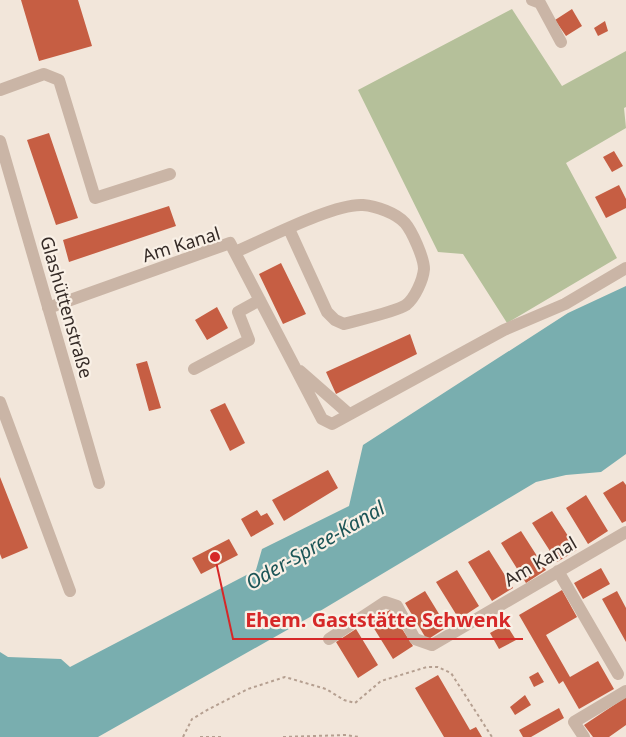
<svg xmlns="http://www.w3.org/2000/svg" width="626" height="737" font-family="'Noto Sans',sans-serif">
	<rect width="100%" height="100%" fill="#f2e6da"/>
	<path fill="#b5c09a" d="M512 9 562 86 626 51V107L624 108 626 128 566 163 617 258 507 323 463 254 438 252 358 90Z"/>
	<path fill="#79aeaf" d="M626 286V454L601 472 566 475 536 482 310 617 98 737H0V652L8 657 61 659 70 667 256 570 262 549 349 506 363 445 568 313Z"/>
	<path fill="#c65e43" d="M21 0H78L92 46 39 61Z
		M572 9 582 26 566 36 555 20Z
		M605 21 608 31 598 36 594 28Z
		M49 133 78 218 56 225 27 140Z
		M614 151 623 166 612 172 603 157Z
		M619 185 626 199V208L606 218 595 197Z
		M169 206 176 226 69 262 63 240Z
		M281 263 306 314 283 324 259 274Z
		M217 307 228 328 207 340 195 320Z
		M410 334 417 354 336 394 326 372Z
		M147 361 161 408 149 411 136 364Z
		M225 403 245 443 230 451 210 410Z
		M328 470 338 488 284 521 272 500Z
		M0 477 28 548 2 559 0 554Z
		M623 481 626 485V521L622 523 603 493Z
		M586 495 608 531 588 544 566 508Z
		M257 510 261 516 267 513 274 524 251 537 241 519Z
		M552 511 577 550 557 562 532 523Z
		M521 531 546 570 526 583 501 543Z
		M229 539 238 555 201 574 192 558Z
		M489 550 513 588 492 601 468 562Z
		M601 568 610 584 583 599 574 583Z
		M457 570 479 606 459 619 436 582Z
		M562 590 577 617 546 635 570 677 598 661 614 689 579 709 563 681 559 684 519 615Z
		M425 591 447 627 427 640 405 603Z
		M617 591 626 608V642L602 599Z
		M390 610 413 646 393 659 370 622Z
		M506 624 516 640 499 649 490 633Z
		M356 629 378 665 358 678 336 642Z
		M538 672 544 682 534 687 529 677Z
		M438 675 470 730 476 727 482 737H444L415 688Z
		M525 695 531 705 515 715 510 707Z
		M626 697V725L609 737H593L584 725Z
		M559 708 564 718 531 737H523L519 730Z"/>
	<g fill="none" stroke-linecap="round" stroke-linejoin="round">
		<path stroke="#b59f90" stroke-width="2" stroke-dasharray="3 3" stroke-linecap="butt" d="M183 737 192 719 209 709 248 689 285 677 326 689 344 700 355 703 381 681 427 667H438L451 673 492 737
			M200 737H221
			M283 737 346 735 359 737"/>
		<path stroke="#cab5a6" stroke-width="12" d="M532 0 540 3 561 42
			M0 90 44 74 59 80 95 198 170 174
			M0 141 99 483
			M235 252C264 240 334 203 363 205 376 206 396 213 405 223 412 231 424 258 424 269 423 280 415 298 406 305 395 312 358 320 344 324L335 320 327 312 289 229
			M48 308 230 243 322 419 332 424 504 330 565 304 626 268
			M194 369 249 340 238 312 260 300
			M300 371 349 414
			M0 402 70 591
			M558 571 618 674
			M329 639 385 602 397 606 415 639 432 645 626 532
			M584 737 574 722 626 691"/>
	</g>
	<g text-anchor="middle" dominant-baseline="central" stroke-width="4.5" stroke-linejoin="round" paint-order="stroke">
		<g font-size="18" fill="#352b27" stroke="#f9f0e6">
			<text transform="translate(181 244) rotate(-17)">Am Kanal</text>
			<text transform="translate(67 307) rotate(74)">Glashüttenstraße</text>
			<text transform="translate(540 561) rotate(-30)">Am Kanal</text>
		</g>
		<g font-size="20" font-style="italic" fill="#1c5557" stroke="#f9f0e6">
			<text transform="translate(315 545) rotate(-30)">Oder-Spree-Kanal</text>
		</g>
	</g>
	<path fill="none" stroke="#d62828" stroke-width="2" d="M215 557L233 639H523"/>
	<circle fill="#d62828" stroke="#f9f0e6" stroke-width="2" cx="215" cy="557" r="6"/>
	<g font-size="20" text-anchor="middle" font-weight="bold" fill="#d62828" stroke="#f9f0e6" stroke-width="4.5" stroke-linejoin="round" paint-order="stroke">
		<text x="378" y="627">Ehem. Gaststätte Schwenk</text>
	</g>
</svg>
